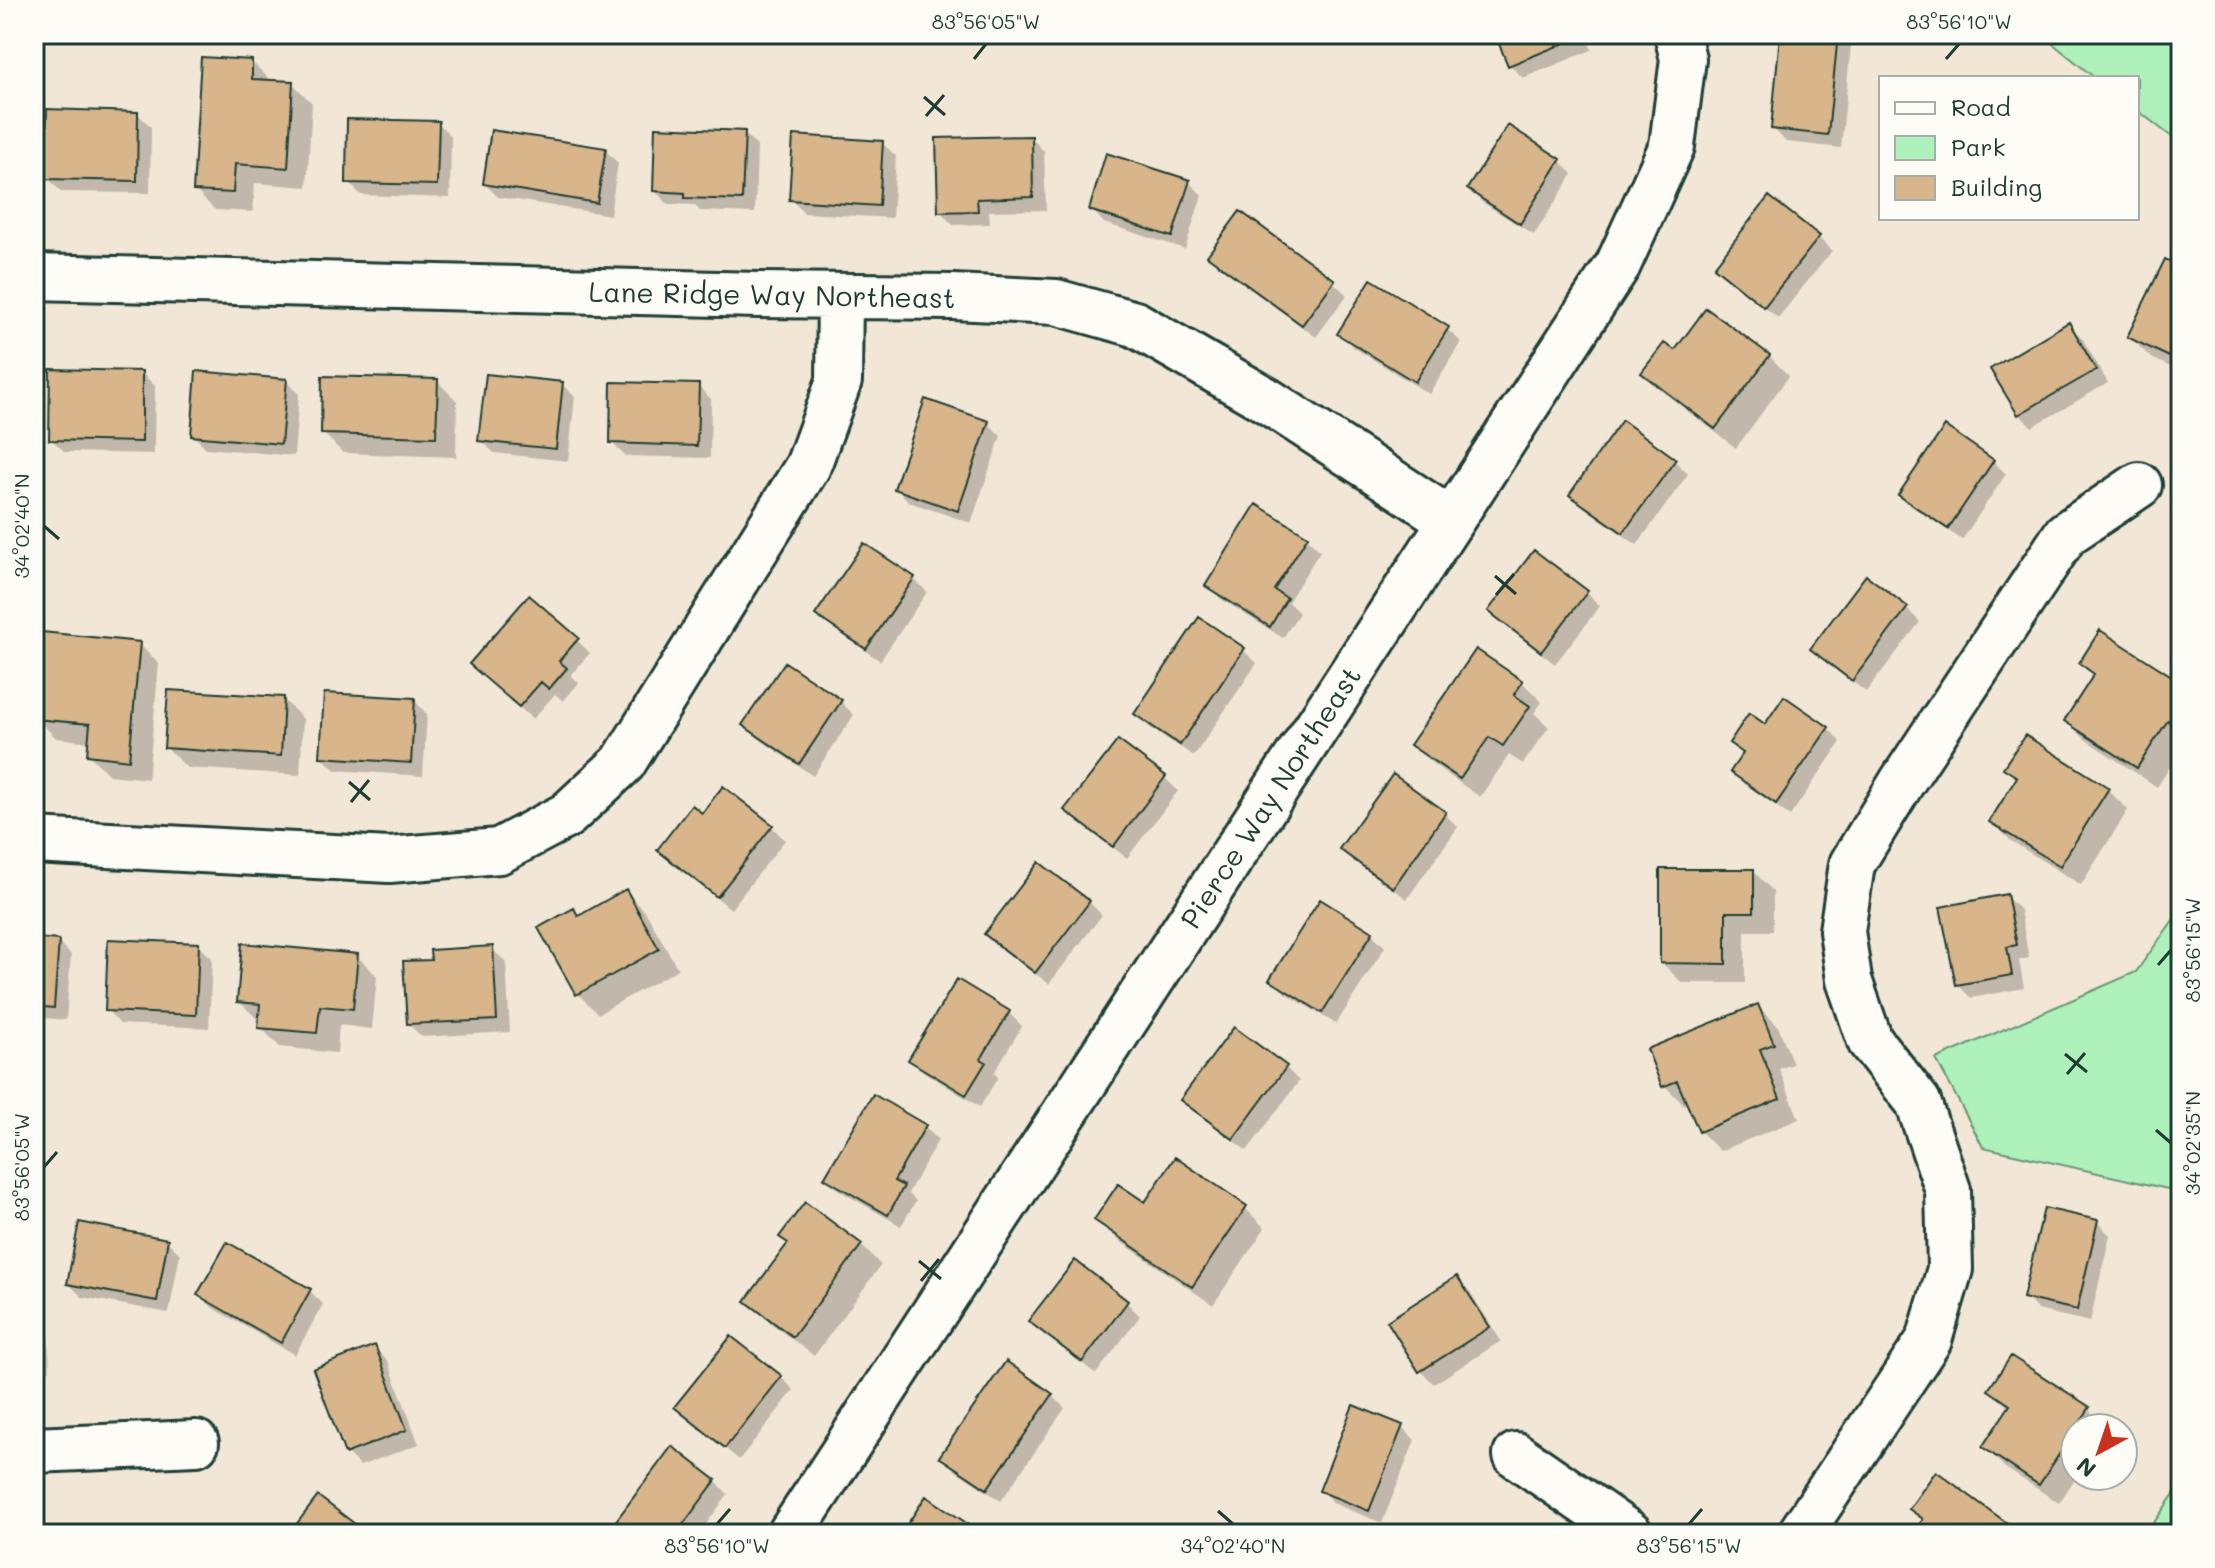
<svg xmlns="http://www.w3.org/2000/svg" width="2215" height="1568" font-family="Mali,sans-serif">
	<rect width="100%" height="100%" fill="#f2e7d6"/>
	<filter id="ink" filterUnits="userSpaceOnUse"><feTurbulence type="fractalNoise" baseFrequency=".0125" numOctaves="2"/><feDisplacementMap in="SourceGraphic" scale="16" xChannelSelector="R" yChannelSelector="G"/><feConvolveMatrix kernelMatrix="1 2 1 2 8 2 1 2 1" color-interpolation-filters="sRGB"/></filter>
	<g filter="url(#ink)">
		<path fill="#aff1ba" stroke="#679777" stroke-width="2" d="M2041 34H2181V144L2137 110V78H2095Z
			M2181 909V1192L1983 1147 1936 1059 2136 972Z
			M2181 1484V1534H2146Z"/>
		<path fill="#0003" d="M1497 34H1585L1592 50 1523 78 1510 65Z
			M1782 34 1852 35 1841 148 1786 142 1773 128Z
			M252 62 272 82 292 83 312 103 307 187 255 183 253 212 215 210 195 190Z
			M138 114 151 127 150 193 61 192 48 178Z
			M438 123 451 136 450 198 361 195 348 182Z
			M744 133 757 146 755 213 700 211 694 205 668 204 655 191Z
			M1031 138 1044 151 1046 210 989 211 990 224 953 225 940 211Z
			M882 143 896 156 892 218 804 213 791 199Z
			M605 150 618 163 610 215 498 197 485 184Z
			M1560 161 1573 174 1534 235 1482 202 1469 189Z
			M1189 182 1202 195 1185 249 1104 223 1091 209Z
			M1770 199 1819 238 1832 251 1778 318 1729 280 1716 267Z
			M1210 255 1333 282 1347 295 1316 337 1223 269Z
			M2181 269V381L2176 376 2178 371 2150 357 2130 337Z
			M2069 325 2082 338 2108 383 2032 427 2019 414Z
			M1447 329 1461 342 1429 394 1353 347 1340 334Z
			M1675 353 1769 356 1789 376 1736 448 1664 393 1644 373Z
			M142 373 155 386 154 454 65 452 51 439Z
			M286 381 299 394 294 456 206 448 193 435Z
			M437 381 457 401 456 457 343 453 323 433Z
			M562 384 575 397 568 461 494 453 481 440Z
			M698 386 711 399 710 458 625 456 612 443Z
			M988 423 1001 436 971 523 909 502 896 488Z
			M1674 460 1688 474 1637 545 1585 508 1572 495Z
			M1993 461 2006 474 1962 540 1914 508 1901 495Z
			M1257 507 1307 538 1320 551 1288 602 1299 613 1283 638 1221 599 1208 586Z
			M1866 578 1907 609 1920 622 1866 692 1826 662 1812 648Z
			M914 579 927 592 880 661 831 627 818 614Z
			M1587 593 1600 606 1555 664 1503 624 1490 611Z
			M577 640 590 653 571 675 579 683 563 701 555 694 533 719 484 677Z
			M139 644 159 664 148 779 109 775 89 755 90 742 56 738 36 718Z
			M1243 650 1257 663 1194 756 1149 727 1136 713Z
			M2081 663 2181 685V750L2157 787 2086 740 2066 720 2095 676Z
			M1522 682 1542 702 1534 713 1549 727 1523 764 1509 755 1480 797 1433 764 1413 744Z
			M283 699 303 719 300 775 187 768 166 747Z
			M414 700 427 714 423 776 335 770 322 757Z
			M841 702 854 715 813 776 758 738 745 725Z
			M1765 727 1828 728 1841 742 1790 816 1746 785 1733 772 1744 755 1731 743Z
			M2025 737 2108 790 2128 810 2081 885 2011 841 1991 821 2018 780 2006 768Z
			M1393 777 1445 814 1458 827 1407 899 1355 862 1342 849Z
			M1165 778 1178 791 1127 858 1080 823 1067 810Z
			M723 789 772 827 785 840 731 909 673 863 660 850 702 816Z
			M1753 871 1773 891V931H1745V983H1682L1662 963Z
			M625 891 645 911 678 969 598 1014 578 994 573 911 580 917Z
			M2006 896 2020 910 2029 958 2019 960 2024 988 1971 998 1957 984Z
			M1089 902 1102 915 1049 984 1000 947 987 934Z
			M1372 934 1385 947 1336 1024 1285 993 1272 980Z
			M34 940 58 942 71 955 66 1020 34 1017Z
			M198 945 212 958 209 1028 120 1024 107 1010Z
			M492 949 506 962 510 1032 422 1037 408 1024 433 962Z
			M357 956 377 976 372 1029 339 1025 337 1053 280 1047 260 1027 259 1021 239 1001Z
			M1758 1006 1778 1026 1793 1064 1779 1069 1799 1119 1720 1151 1700 1131 1689 1103 1684 1105 1664 1085Z
			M1009 1013 1022 1026 994 1073 998 1077 980 1107 924 1072 911 1059Z
			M1235 1030 1286 1068 1299 1081 1247 1151 1196 1113 1182 1100Z
			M874 1096 925 1127 938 1140 908 1193 916 1201 901 1226 840 1191 826 1178Z
			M806 1205 861 1245 881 1265 814 1356 768 1321 748 1301 789 1245 782 1237Z
			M1245 1208 1265 1228 1213 1305 1117 1239 1097 1219Z
			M2097 1222 2110 1235 2090 1322 2038 1310 2025 1297Z
			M167 1241 180 1254 169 1313 82 1297 69 1284Z
			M1075 1263 1127 1303 1140 1316 1096 1374 1044 1334 1030 1321Z
			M1457 1279 1470 1292 1501 1341 1434 1384 1421 1371Z
			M310 1291 323 1304 295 1355 213 1308 200 1295Z
			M34 1304 47 1317 50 1370 34 1371Z
			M374 1348 388 1361 419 1444 360 1466 347 1453Z
			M781 1377 794 1390 739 1460 677 1407Z
			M1991 1390 2088 1409 2107 1428H2075V1476H2077L2059 1503 2004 1467 1984 1447 2010 1409Z
			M1052 1395 1065 1408 1001 1501 955 1470 942 1457Z
			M1402 1427 1415 1440 1382 1523 1335 1504 1322 1491Z
			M715 1481 728 1494 699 1534H608Z"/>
		<path fill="#d8b58a" stroke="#1f3d34" stroke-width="2" d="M1495 34H1579L1580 37 1508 66Z
			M1780 34H1838L1828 135 1771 129Z
			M201 57 252 60V79L293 81 288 168 235 164 233 193 193 191Z
			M47 109 138 112 137 181 45 179Z
			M347 119 439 121 437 185 346 183Z
			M1508 125 1561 159 1520 224 1467 189Z
			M655 127 745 131 742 200 685 198V193L653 191Z
			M491 130 606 148 597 203 483 184Z
			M793 135 883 141 879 206 789 200Z
			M1032 136 1033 197 977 199 978 211 938 212 936 138Z
			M1106 153 1190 180 1172 237 1089 210Z
			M1769 196 1820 236 1764 307 1714 267Z
			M1240 211 1335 280 1302 325 1207 256Z
			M2165 259 2181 267V380L2174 376 2180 362 2127 337Z
			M1371 279 1449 327 1415 382 1337 334Z
			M1706 308 1770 355 1715 429 1641 373 1664 343 1675 350Z
			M2069 322 2096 370 2018 415 1990 369Z
			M50 369 142 371V442L49 440Z
			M196 371 287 379 281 444 191 436Z
			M486 374 563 382 556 449 478 441Z
			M322 376 438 379 436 437 321 434Z
			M611 382 699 384 697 446 610 443Z
			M925 399 989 421 958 511 894 489Z
			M1622 420 1676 459 1623 533 1569 495Z
			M1945 426 1994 460 1948 529 1898 495Z
			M1256 504 1308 536 1274 590 1287 598 1270 627 1205 586Z
			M864 543 915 577 866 649 815 615Z
			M1534 550 1588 591 1541 652 1488 611Z
			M1866 575 1908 607 1852 681 1810 649Z
			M529 595 579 638 559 661 567 668 549 689 541 682 519 707 469 664Z
			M1199 617 1245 648 1180 745 1134 714Z
			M2100 630 2181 682V728L2168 720 2137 768 2064 721 2094 674 2079 663Z
			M42 632 140 642 129 760 87 755 90 724 34 719Z
			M1476 649 1523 681 1514 695 1530 706 1503 746 1489 737 1460 779 1410 745Z
			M785 662 842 700 799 764 742 725Z
			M168 690 284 697 281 756 164 748Z
			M324 693 415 698 411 763 320 757Z
			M1784 696 1829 727 1776 804 1730 772 1743 753 1729 743 1749 713 1765 724Z
			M2025 735 2109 788 2060 866 1989 822 2017 777 2003 768Z
			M1118 740 1166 776 1113 847 1064 810Z
			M1393 774 1446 812 1393 888 1339 849Z
			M723 786 773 825 717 897 657 850 692 805 702 813Z
			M1039 862 1090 901 1035 973 984 934Z
			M1660 869H1754V912H1726V964L1660 963Z
			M626 889 659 949 576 995 538 928 574 908 578 916Z
			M2007 894 2017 945 2007 947 2012 975 1956 985 1940 907Z
			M1320 899 1373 932 1322 1013 1269 980Z
			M34 938 59 940 54 1008 34 1006Z
			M108 939 199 943 196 1015 105 1011Z
			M242 943 358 954 353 1009 320 1006 317 1033 258 1028 260 1004 237 1002Z
			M493 946 497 1020 407 1024 403 961 431 960 430 950Z
			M957 979 1010 1011 981 1059 986 1062 966 1095 908 1060Z
			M1758 1004 1774 1044 1760 1049 1780 1099 1699 1132 1677 1081 1662 1087 1647 1049Z
			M1234 1027 1287 1066 1233 1139 1180 1100Z
			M873 1094 926 1125 894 1181 904 1186 888 1215 824 1178Z
			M1175 1157 1247 1206 1192 1287 1094 1220 1118 1184 1145 1202Z
			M805 1202 862 1244 793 1337 745 1301 788 1243 779 1237Z
			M2044 1208 2098 1220 2077 1310 2023 1298Z
			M79 1222 168 1239 157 1301 67 1284Z
			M227 1242 311 1289 281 1343 197 1295Z
			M1075 1260 1128 1301 1082 1362 1028 1321Z
			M1457 1276 1490 1327 1419 1372 1387 1321Z
			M34 1302 37 1358H34Z
			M731 1336 782 1376 725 1448 674 1407Z
			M375 1345 407 1430 345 1454 313 1369Z
			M2011 1356 2090 1407 2039 1485 1982 1447 2010 1405 1988 1390Z
			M1006 1361 1053 1394 987 1489 939 1457Z
			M1353 1405 1403 1425 1369 1511 1319 1491Z
			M672 1446 716 1480 676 1534H606Z
			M1936 1471 2022 1534H1912L1923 1519 1909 1509Z
			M318 1496 367 1533 366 1534H289Z
			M926 1496 983 1534H901Z"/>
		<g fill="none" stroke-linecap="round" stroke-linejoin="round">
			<defs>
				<path id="minor" d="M34 277 759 295 953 297 1056 302 1135 324 1268 401 1450 520
					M34 841 389 860 499 851 567 815 623 763 808 466 839 381 840 296
					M34 1450 196 1443
					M1516 1455 1630 1534
					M790 1534 1618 265 1672 146 1683 59 1677 34
					M1800 1534 1929 1340 1950 1269 1948 1190 1918 1102 1870 1041 1849 980 1842 931 1852 864 1902 782 2066 534 2139 485"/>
			</defs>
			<use href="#minor" stroke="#1f3d34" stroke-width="50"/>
			<use href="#minor" stroke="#fdfcf7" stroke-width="44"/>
		</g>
	</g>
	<path fill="none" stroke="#1f3d34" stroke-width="3" d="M974 59 986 44M1946 59 1959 44M924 97 945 115M926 116 944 95M44 526 59 539M1495 576 1516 594M1496 595 1514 574M349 782 370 800M351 802 369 780M2158 965 2171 950M2065 1054 2087 1072M2067 1074 2085 1053M2156 1130 2171 1143M44 1167 57 1152M919 1261 941 1279M921 1281 939 1259M1218 1511 1233 1524M717 1524 730 1509M1689 1524 1702 1509"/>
	<g text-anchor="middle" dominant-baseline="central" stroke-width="8" stroke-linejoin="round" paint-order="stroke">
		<g font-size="28" fill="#1f3d34" stroke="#fdfcf7">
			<text transform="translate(772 294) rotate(1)">Lane Ridge Way Northeast</text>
			<text transform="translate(1270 797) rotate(-57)">Pierce Way Northeast</text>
		</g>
	</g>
	<rect width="2215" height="1568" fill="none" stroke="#fdfcf7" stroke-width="88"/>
	<rect x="1879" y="76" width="260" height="144" fill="#fdfcf7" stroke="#a4b0a9" stroke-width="2"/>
	<rect x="1895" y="102" width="40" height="12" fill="#fdfcf7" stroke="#a4b0a9" stroke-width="2"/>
	<text x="1951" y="116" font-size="24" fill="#1f3d34">Road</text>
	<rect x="1895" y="136" width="40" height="24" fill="#aff1ba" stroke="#a4b0a9" stroke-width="2"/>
	<text x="1951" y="156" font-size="24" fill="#1f3d34">Park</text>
	<rect x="1895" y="176" width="40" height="24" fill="#d8b58a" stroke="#a4b0a9" stroke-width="2"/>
	<text x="1951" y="196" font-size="24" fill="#1f3d34">Building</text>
	<g transform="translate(2099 1452) rotate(220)"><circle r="38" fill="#fdfcf7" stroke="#a4b0a9" stroke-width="2"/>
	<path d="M0-6L14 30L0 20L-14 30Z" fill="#c8321e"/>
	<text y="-12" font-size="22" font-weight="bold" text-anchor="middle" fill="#1f3d34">N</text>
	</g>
	<rect x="44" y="44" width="2127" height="1480" fill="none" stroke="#1f3d34" stroke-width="3"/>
	<g font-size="20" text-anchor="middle" fill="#1f3d34">
		<text x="986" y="29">83°56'05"W</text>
		<text x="1959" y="29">83°56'10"W</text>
		<text transform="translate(22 526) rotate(-90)" y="7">34°02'40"N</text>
		<text transform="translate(2193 950) rotate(-90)" y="7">83°56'15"W</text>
		<text transform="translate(2193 1143) rotate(-90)" y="7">34°02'35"N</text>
		<text transform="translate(22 1167) rotate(-90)" y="7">83°56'05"W</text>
		<text x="717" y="1553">83°56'10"W</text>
		<text x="1233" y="1553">34°02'40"N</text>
		<text x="1689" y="1553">83°56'15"W</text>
	</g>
</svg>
